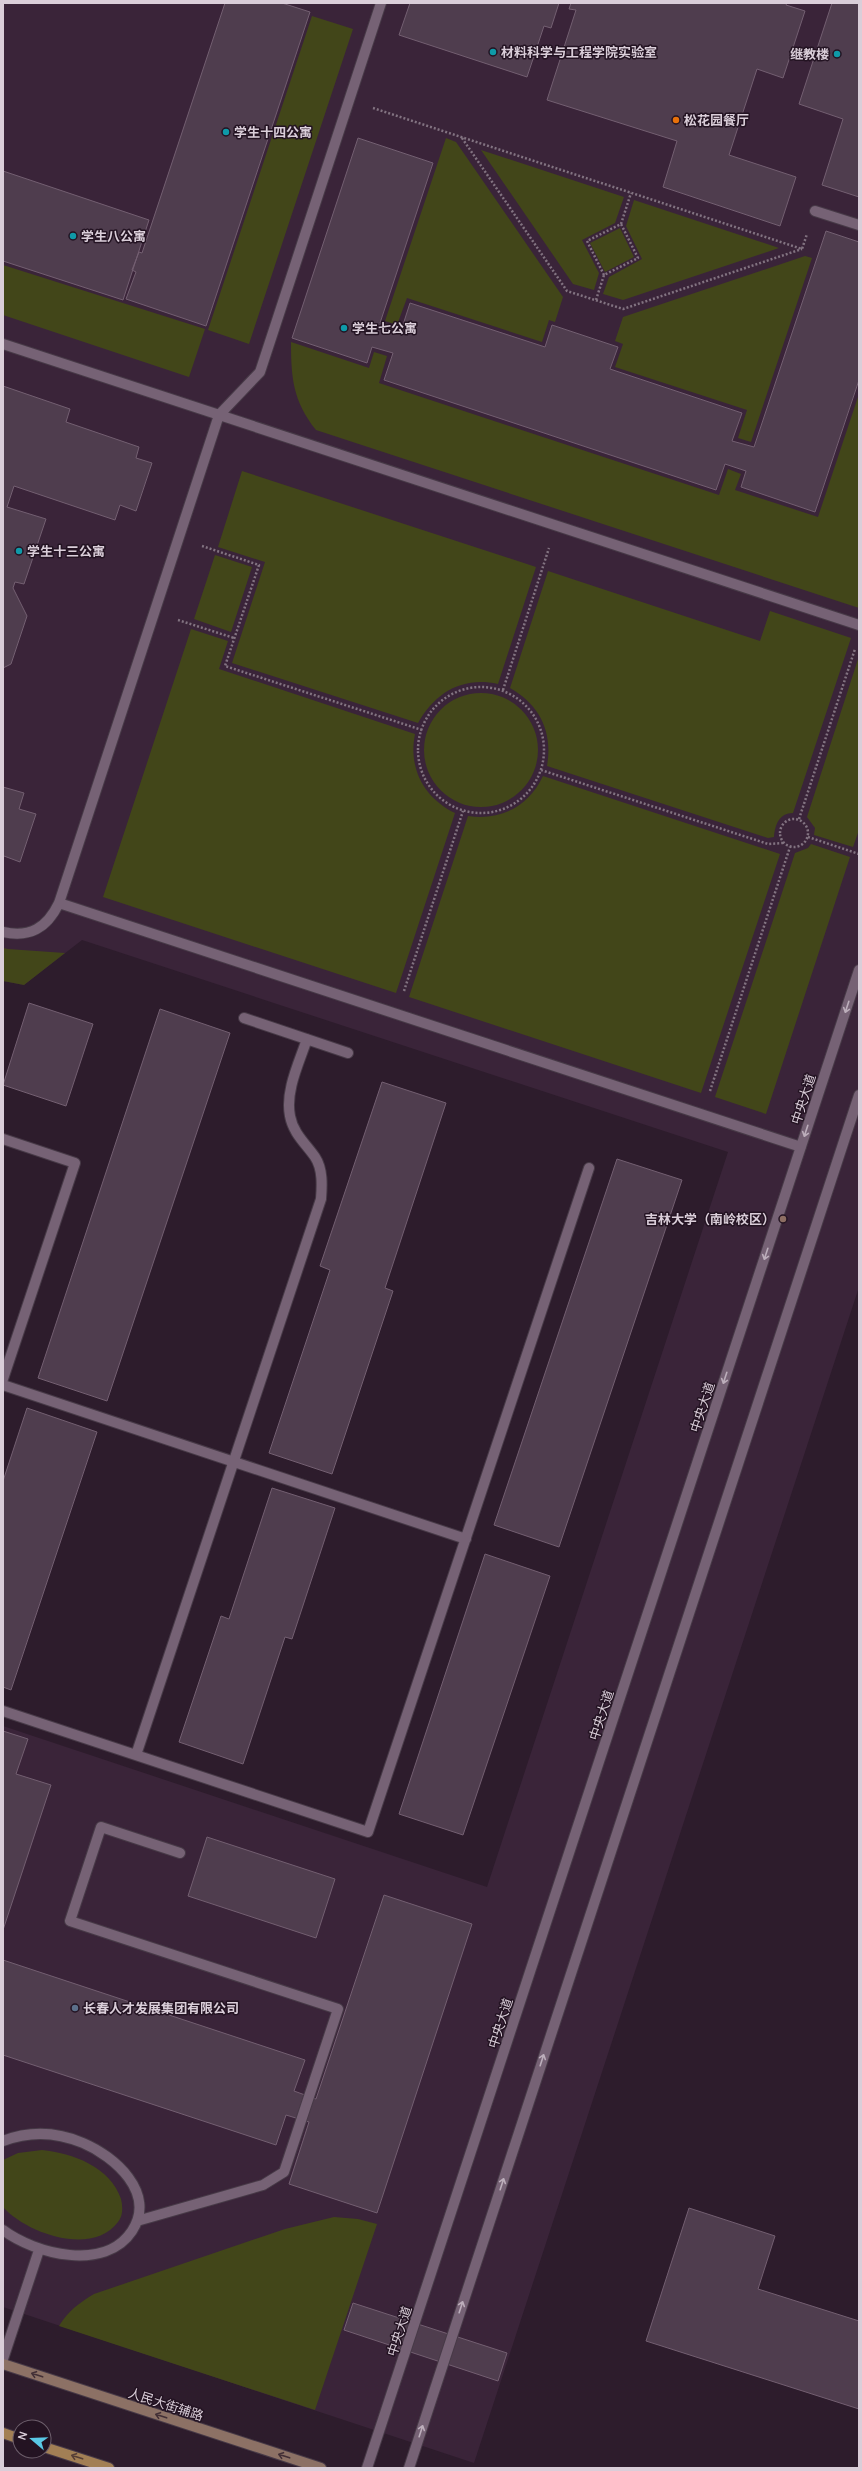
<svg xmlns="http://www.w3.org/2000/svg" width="862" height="2471" font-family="Manrope,'Noto Sans SC',sans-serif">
	<rect width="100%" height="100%" fill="#2d1c2c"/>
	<path fill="#3a2439" d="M3 3H859V1287L474 2463 3 2307V1726L487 1887 728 1152 82 940 24 985 3 981Z"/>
	<path fill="#424619" d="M312 16 353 29 249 344 208 330Z
		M446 138 456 142 563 297 555 322 549 320 542 342 407 298 397 325 385 321Z
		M481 150 624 197 615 223 582 240 599 273 594 290 573 284Z
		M634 200 779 248 623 300 603 294 609 277 642 259 626 226Z
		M620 228 634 257 605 272 590 243Z
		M805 256 812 258 751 442 738 438 747 410 615 367 623 344 615 341 623 317Z
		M3 265 205 329 189 377 3 315Z
		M291 342 369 368 374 352 387 356 379 383 719 495 728 469 741 474 735 490 818 517 859 394V608L316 430C293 401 291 378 291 342Z
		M242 471 536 567 498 684C462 676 435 693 418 723L232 663 265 562 218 547Z
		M215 555 252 567 231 632 194 619Z
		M548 571 760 641 770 611 851 638 793 813C779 813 775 825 774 837L768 838 547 766C553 732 540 705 510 688Z
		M191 629 228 641 219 669 415 734C408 768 424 798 455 813L396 993 103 897Z
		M859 656V830L853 847 814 835 815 828 807 817Z
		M424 750a57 57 0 1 1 114 0a57 57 0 1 1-114 0Z
		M543 776 780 854 701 1093 409 997 468 816C501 821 529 806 543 776Z
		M811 844 850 857 766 1114 715 1097 795 853 808 848Z
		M3 948 8 949 65 953 24 985 3 981Z
		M42 2150C73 2153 110 2167 121 2199 123 2207 123 2216 118 2222 92 2257 26 2233 3 2207V2160L18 2153Z
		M334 2217 358 2219 377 2224 315 2410 59 2326C68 2311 79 2303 94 2294L285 2229Z"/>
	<path fill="#4f3d4e" stroke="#735f71" d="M225 3H282L310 12 206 326 126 299 136 272 132 270 139 252 142 253Z
		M410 3H559L551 28 544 26 527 77 399 35Z
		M571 3H787L786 5 805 11 783 78 757 69 729 155 796 177 780 226 663 187 677 141 547 100 576 10 569 9Z
		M832 3H859V197L822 185 843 119 799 104Z
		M358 138 433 163 380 323 401 331 410 303 545 347 552 325 618 347 610 369 742 413 732 441 754 447 826 231 859 242V380L815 512 741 487 746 471 725 464 716 490 384 380 393 353 372 347 367 363 292 338Z
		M3 171 149 220 123 300 3 261Z
		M3 386 70 409 66 422 139 447 136 458 152 463 136 511 120 505 115 520 14 486 7 507 46 519 24 584 15 582 13 588 27 616 11 664 3 668Z
		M3 787 24 793 19 809 36 814 20 862 4 856 3 858Z
		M29 1003 93 1024 66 1106 3 1085Z
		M160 1009 230 1033 107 1401 38 1378Z
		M382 1082 446 1103 385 1288 393 1291 332 1474 269 1453 330 1270 320 1266Z
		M617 1159 682 1180 559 1547 494 1525Z
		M27 1408 97 1432 11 1690 3 1687V1481Z
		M272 1488 335 1508 292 1639 285 1637 243 1764 179 1742 221 1616 229 1619Z
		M485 1554 550 1576 463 1835 399 1814Z
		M3 1731 28 1739 16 1774 51 1785 3 1930Z
		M207 1837 335 1879 316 1938 188 1896Z
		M384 1895 472 1924 377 2213 289 2184 309 2122 286 2115 276 2145 3 2055V1960L305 2060 294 2091 316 2099Z
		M689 2208 775 2236 758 2289 859 2321V2409L646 2341Z
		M353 2303 507 2353 498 2381 344 2330Z"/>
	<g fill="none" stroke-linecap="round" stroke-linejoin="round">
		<defs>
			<path id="lane" d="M815 211 859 225
				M3 344 859 625
				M59 903 801 1147
				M3 932C30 938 47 928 59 903L219 415 260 372 381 3
				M244 1018 348 1053
				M3 1139 75 1163 3 1379
				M3 1385 466 1539
				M3 1711 368 1832 589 1168
				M136 1755 321 1199C322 1186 323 1169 315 1157 306 1144 293 1133 290 1116 285 1091 299 1063 307 1039
				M3 2141C29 2131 57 2132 83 2143 114 2156 157 2193 132 2231 105 2272 35 2254 3 2230
				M137 2221 263 2185 284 2172 338 2009 70 1921 101 1827 180 1853
				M3 2359 39 2250
				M367 2468 859 970
				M409 2468 859 1095"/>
			<path id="secondary" d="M3 2364 321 2468"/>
			<path id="primary" d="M3 2433 20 2439
				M44 2447 109 2468"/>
		</defs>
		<use href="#lane" stroke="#473a47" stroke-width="12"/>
		<use href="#secondary" stroke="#473a47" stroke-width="12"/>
		<use href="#primary" stroke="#473a47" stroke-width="12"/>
		<path stroke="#827381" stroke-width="2.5" stroke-dasharray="2 2" stroke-linecap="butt" d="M373 108 802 249 807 234
			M462 138 567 291 623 309 802 249
			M604 275 587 241 621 224 631 193
			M596 300 604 275 638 258 621 224
			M202 546 259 565 225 666 422 730
			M178 620 234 638
			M418 750a63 63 0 1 1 126 0a63 63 0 1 1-126 0Z
			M503 690 549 548
			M541 770 768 844 783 843
			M780 833a14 14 0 1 1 28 0a14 14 0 1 1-28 0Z
			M799 819 855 649
			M808 837 859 854
			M404 991 463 811
			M710 1091 790 847"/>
		<use href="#lane" stroke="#766275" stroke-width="10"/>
		<use href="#secondary" stroke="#8c7165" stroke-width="10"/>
		<use href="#primary" stroke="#a27f55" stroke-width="10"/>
	</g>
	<defs><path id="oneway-shaft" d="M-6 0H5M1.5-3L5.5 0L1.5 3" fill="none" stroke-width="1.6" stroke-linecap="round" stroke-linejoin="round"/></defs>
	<g stroke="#bcaebb">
		<use href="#oneway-shaft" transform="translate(847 1007) rotate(108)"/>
		<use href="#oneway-shaft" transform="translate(806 1131) rotate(108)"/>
		<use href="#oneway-shaft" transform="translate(766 1254) rotate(108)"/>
		<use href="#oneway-shaft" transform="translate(725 1378) rotate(108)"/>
		<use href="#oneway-shaft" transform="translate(542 2060) rotate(-72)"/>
		<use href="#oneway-shaft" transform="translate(502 2184) rotate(-72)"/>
		<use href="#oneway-shaft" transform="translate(461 2307) rotate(-72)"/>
		<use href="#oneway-shaft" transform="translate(421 2431) rotate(-72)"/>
	</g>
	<g stroke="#422f36">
		<use href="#oneway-shaft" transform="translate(37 2375) rotate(-162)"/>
		<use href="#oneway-shaft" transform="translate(161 2416) rotate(-162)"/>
		<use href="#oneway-shaft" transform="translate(284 2456) rotate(-162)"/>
	</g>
	<use stroke="#563e36" href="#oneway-shaft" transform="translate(77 2457) rotate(-162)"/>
	<g fill="#0f9aa8" stroke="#231322" stroke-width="1.5">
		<circle cx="493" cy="52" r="4"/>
		<circle cx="837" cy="54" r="4"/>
		<circle cx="226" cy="132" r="4"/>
		<circle cx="73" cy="236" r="4"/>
		<circle cx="344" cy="328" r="4"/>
		<circle cx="19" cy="551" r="4"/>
	</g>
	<circle fill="#e8710a" stroke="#231322" stroke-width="1.5" cx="676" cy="120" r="4"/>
	<circle fill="#8d6e63" stroke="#231322" stroke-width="1.5" cx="783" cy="1219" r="4"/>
	<circle fill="#5c6f8a" stroke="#231322" stroke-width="1.5" cx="75" cy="2008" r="4"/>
	<g text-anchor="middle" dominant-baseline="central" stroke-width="3" stroke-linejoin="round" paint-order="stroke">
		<g font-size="13" font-weight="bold" fill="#daced9" stroke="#231322" text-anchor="start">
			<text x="501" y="52">材料科学与工程学院实验室</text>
			<text x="829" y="54" text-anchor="end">继教楼</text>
			<text x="684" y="120">松花园餐厅</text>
			<text x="234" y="132">学生十四公寓</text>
			<text x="81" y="236">学生八公寓</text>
			<text x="352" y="328">学生七公寓</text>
			<text x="27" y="551">学生十三公寓</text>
			<text x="775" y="1219" text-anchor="end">吉林大学（南岭校区）</text>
			<text x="83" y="2008">长春人才发展集团有限公司</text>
		</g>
		<g font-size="13" fill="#daced9" stroke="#231322">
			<text transform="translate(803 1099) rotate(-72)">中央大道</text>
			<text transform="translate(702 1407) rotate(-72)">中央大道</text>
			<text transform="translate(601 1715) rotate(-72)">中央大道</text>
			<text transform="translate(500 2023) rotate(-72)">中央大道</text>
			<text transform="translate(399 2331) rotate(-72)">中央大道</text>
			<text transform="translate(166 2404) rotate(18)">人民大街辅路</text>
		</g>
	</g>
	<rect width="862" height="2471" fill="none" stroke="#daced9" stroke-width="8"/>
	<g transform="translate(32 2439) rotate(289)"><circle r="19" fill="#231322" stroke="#6c5e6b"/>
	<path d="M0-3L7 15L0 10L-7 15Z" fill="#59c8e5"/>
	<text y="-6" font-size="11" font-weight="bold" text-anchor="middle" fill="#daced9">N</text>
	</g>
</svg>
